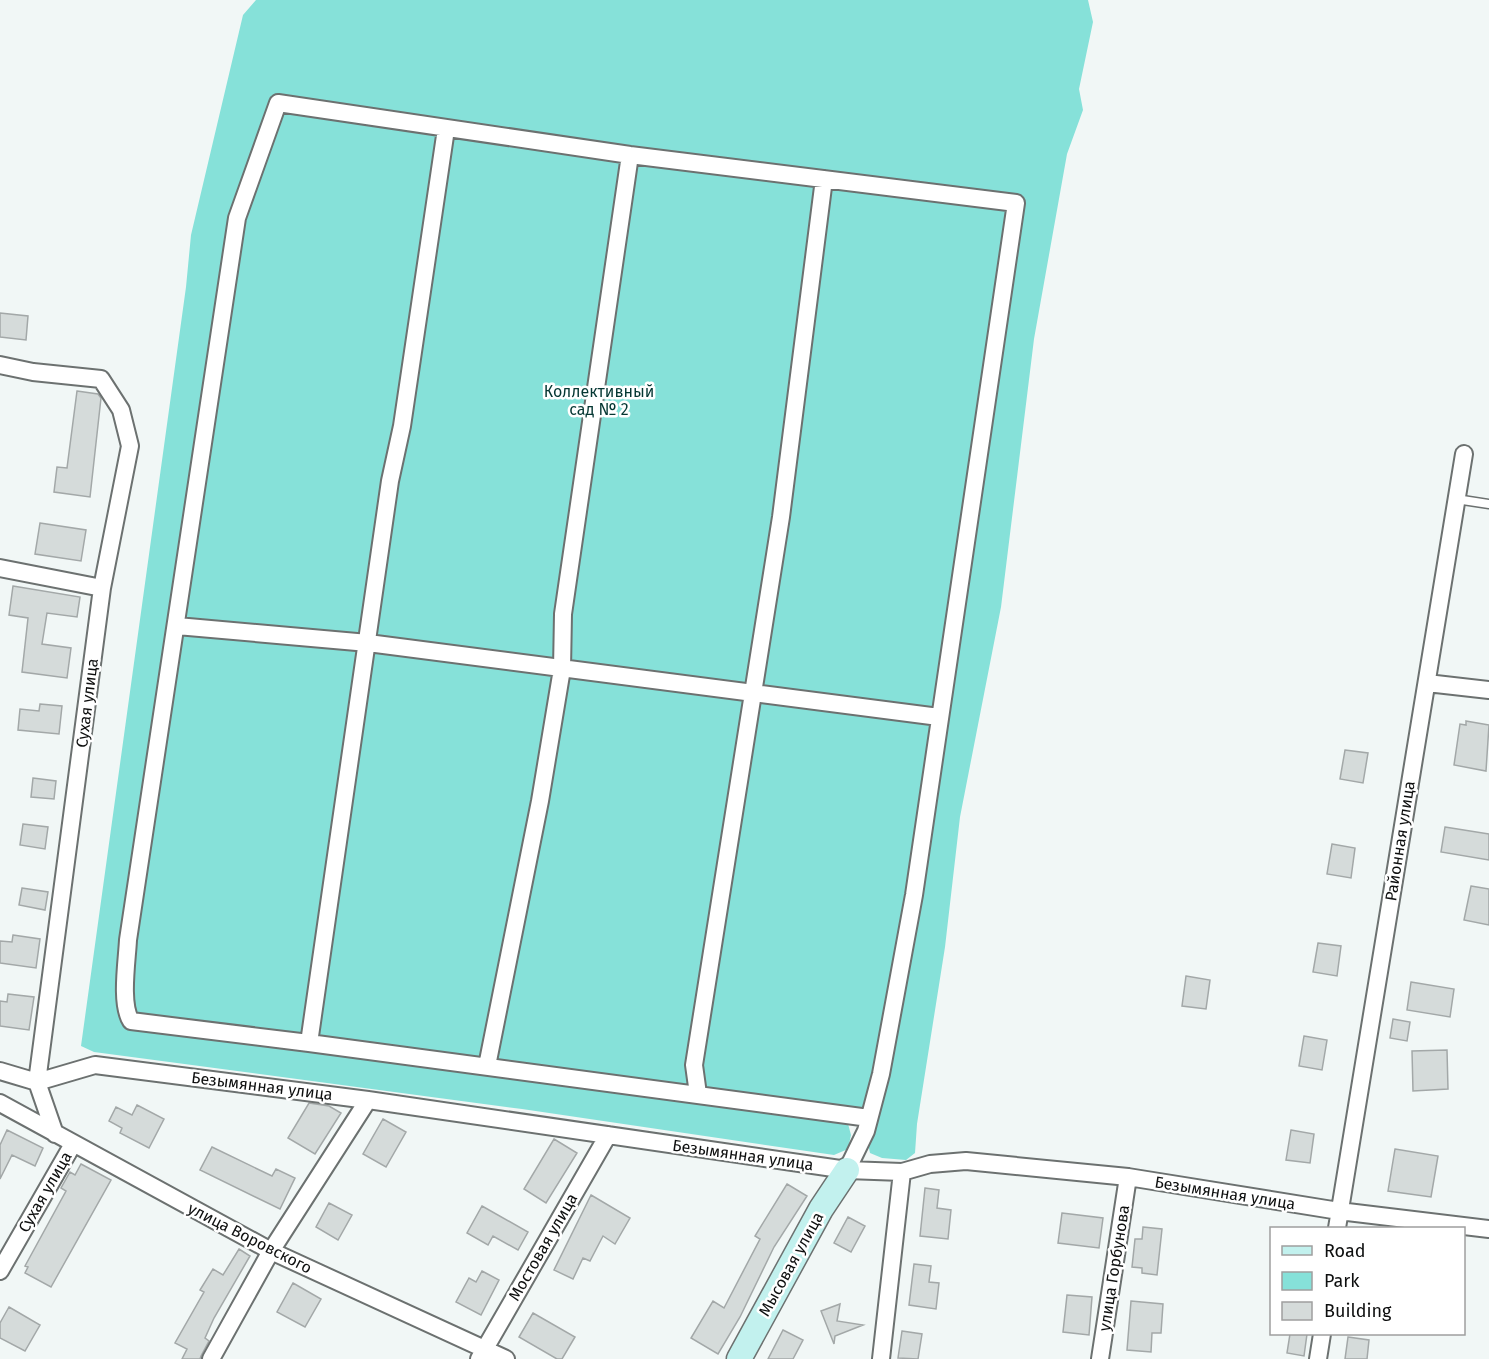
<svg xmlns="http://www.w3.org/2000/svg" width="1489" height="1359" font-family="'Fira Sans',sans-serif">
	<rect width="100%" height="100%" fill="#f1f7f6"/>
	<path fill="#86e1d9" d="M256 0H1088L1093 22 1079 89 1083 110 1067 154 1034 339 1001 607 960 817 945 947 917 1124 915 1153 906 1160 882 1158 870 1153 868 1144 873 1129 847 1120 851 1135 848 1149 834 1155 522 1109 94 1052 81 1046 186 287 191 235 243 15Z"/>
	<path fill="#d5dbda" stroke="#a3a8a8" stroke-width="1.5" d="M0 313 28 316 26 340 0 337Z
		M77 391 98 394 101 398 90 497 54 492 57 467 67 468Z
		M40 523 86 530 81 561 35 554Z
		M13 586 80 597 77 617 47 613 42 644 71 648 67 678 22 672 28 618 9 615Z
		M40 704 62 706 59 734 18 730 20 709 39 711Z
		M1466 721 1489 725 1486 771 1454 765 1460 724 1466 725Z
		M1345 750 1368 753 1363 783 1340 779Z
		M33 778 56 781 54 799 31 797Z
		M23 824 48 827 45 849 20 845Z
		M1445 827 1489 834V860L1441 852Z
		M1332 844 1355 848 1351 878 1327 874Z
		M1471 886 1489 889V925L1464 920Z
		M22 888 48 892 45 910 19 905Z
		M13 935 40 939 36 968 0 963V941L12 942Z
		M1318 943 1341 946 1337 976 1313 972Z
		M1186 976 1210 980 1206 1009 1182 1006Z
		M1411 982 1454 989 1450 1017 1407 1010Z
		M8 994 34 997 29 1030 0 1026V1001L7 1002Z
		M1393 1019 1410 1022 1407 1041 1390 1038Z
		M1304 1036 1327 1040 1322 1070 1299 1066Z
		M1447 1050 1448 1089 1413 1091 1412 1051Z
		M309 1103 329 1106 341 1113 315 1154 288 1138Z
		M137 1105 164 1119 149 1148 120 1133 122 1128 109 1121 116 1107 132 1115Z
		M383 1119 406 1132 386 1167 363 1154Z
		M7 1130 43 1148 35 1166 12 1155 0 1179V1145Z
		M1291 1130 1314 1134 1310 1163 1286 1160Z
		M554 1139 577 1153 546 1203 524 1189Z
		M212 1147 272 1176 276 1169 295 1178 280 1209 200 1170Z
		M1395 1149 1438 1156 1431 1197 1388 1191Z
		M81 1164 111 1180 51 1287 25 1273 28 1267 25 1266 66 1191 61 1188 70 1172 75 1175Z
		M787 1184 807 1196 774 1247 740 1317 718 1354 691 1338 713 1301 724 1308 760 1239 755 1236Z
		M925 1188 939 1190 937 1208 951 1210 948 1239 920 1236Z
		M591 1195 630 1218 615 1244 603 1236 590 1261 583 1258 573 1279 554 1270Z
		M329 1203 352 1215 338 1240 316 1227Z
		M482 1206 528 1232 518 1250 493 1236 488 1245 467 1233Z
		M1062 1213 1103 1218 1099 1248 1058 1243Z
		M848 1217 865 1226 851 1252 834 1243Z
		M1143 1227 1162 1229 1157 1275 1142 1273V1268L1132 1267 1135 1239H1142Z
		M239 1249 250 1256 214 1318 205 1338 209 1341 201 1356 200 1359H182L187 1349 175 1343 204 1292 200 1290 213 1269 223 1275Z
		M914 1264 931 1266 929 1282 939 1283 936 1309 909 1305Z
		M482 1271 499 1280 481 1315 456 1302 469 1278 476 1282Z
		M293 1283 321 1299 305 1327 277 1312Z
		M1067 1295 1092 1297 1089 1335 1063 1332Z
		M1131 1301 1163 1304 1161 1333H1152L1151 1352 1127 1350Z
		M840 1304 837 1321 863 1325 835 1336 834 1344 821 1311Z
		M9 1307 40 1325 25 1351 0 1338V1323Z
		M533 1313 575 1337 562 1359H557L519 1337Z
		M783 1330 803 1340 793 1359H768Z
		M902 1331 922 1334 918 1359 898 1358Z
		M1290 1334H1307L1304 1356 1287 1353Z
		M1348 1337 1369 1340 1367 1359H1345Z"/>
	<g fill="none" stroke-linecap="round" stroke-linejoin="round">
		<defs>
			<path id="lane" d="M1456 499 1489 504"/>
			<path id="street" d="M0 365 33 372 101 379 121 410 130 446 102 588 37 1082 55 1134
				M0 568 102 588
				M177 626 368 643 939 717
				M1427 683 1489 690
				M309 1043 390 481 402 426 446 129
				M487 1066 540 801 562 669 563 614 630 155
				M0 1071 37 1082 95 1065 368 1100 847 1170 902 1172 930 1164 966 1161 1128 1177 1339 1211 1489 1229
				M698 1094 694 1065 781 517 824 179
				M0 1103 271 1251 506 1359
				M847 1170 866 1131 881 1074 914 895 1016 203 630 155 278 103 237 218 128 940C127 961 120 1004 131 1021L309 1043 869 1118
				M1337 1228 1464 454
				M0 1271 73 1144
				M211 1359 271 1251 368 1100
				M479 1359 608 1135
				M881 1359 902 1172
				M1100 1359 1128 1177
				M1318 1359 1322 1334"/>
			<path id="secondary" d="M739 1359 821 1209 847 1170"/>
		</defs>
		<use href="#lane" stroke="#6c7170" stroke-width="11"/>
		<use href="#street" stroke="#6c7170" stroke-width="20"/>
		<use href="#secondary" stroke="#6c7170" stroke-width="27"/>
		<use href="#lane" stroke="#fff" stroke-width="8"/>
		<use href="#street" stroke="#fff" stroke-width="16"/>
		<use href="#secondary" stroke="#c2f1ee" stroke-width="24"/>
	</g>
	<g text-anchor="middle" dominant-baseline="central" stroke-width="5" stroke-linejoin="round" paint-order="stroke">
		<g font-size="16" fill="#053733" stroke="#fff">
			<text x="599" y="391">Коллективный<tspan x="599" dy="18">сад № 2</tspan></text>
		</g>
		<g font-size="16" fill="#0e0f0f" stroke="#fff">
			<text transform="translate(87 703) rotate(-83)">Сухая улица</text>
			<text transform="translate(1400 841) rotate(-81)">Районная улица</text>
			<text transform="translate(262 1086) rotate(7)">Безымянная улица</text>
			<text transform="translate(743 1155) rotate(8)">Безымянная улица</text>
			<text transform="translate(45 1192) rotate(-60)">Сухая улица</text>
			<text transform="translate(1225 1193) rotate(9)">Безымянная улица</text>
			<text transform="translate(250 1238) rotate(27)">улица Воровского</text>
			<text transform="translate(543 1247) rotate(-60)">Мостовая улица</text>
			<text transform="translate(791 1264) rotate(-61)">Мысовая улица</text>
			<text transform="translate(1114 1268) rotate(-81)">улица Горбунова</text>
		</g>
	</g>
	<rect x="1270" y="1227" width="195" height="108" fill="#ffffff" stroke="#9f9f9f" stroke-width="1.5"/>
	<rect x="1282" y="1246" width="30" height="9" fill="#c2f1ee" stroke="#9f9f9f" stroke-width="1.5"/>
	<text x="1324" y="1257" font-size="18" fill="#0e0f0f">Road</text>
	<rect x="1282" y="1272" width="30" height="18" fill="#86e1d9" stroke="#9f9f9f" stroke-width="1.5"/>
	<text x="1324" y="1287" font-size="18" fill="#0e0f0f">Park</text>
	<rect x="1282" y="1302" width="30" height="18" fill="#d5dbda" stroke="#9f9f9f" stroke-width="1.5"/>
	<text x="1324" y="1317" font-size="18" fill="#0e0f0f">Building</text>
</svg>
